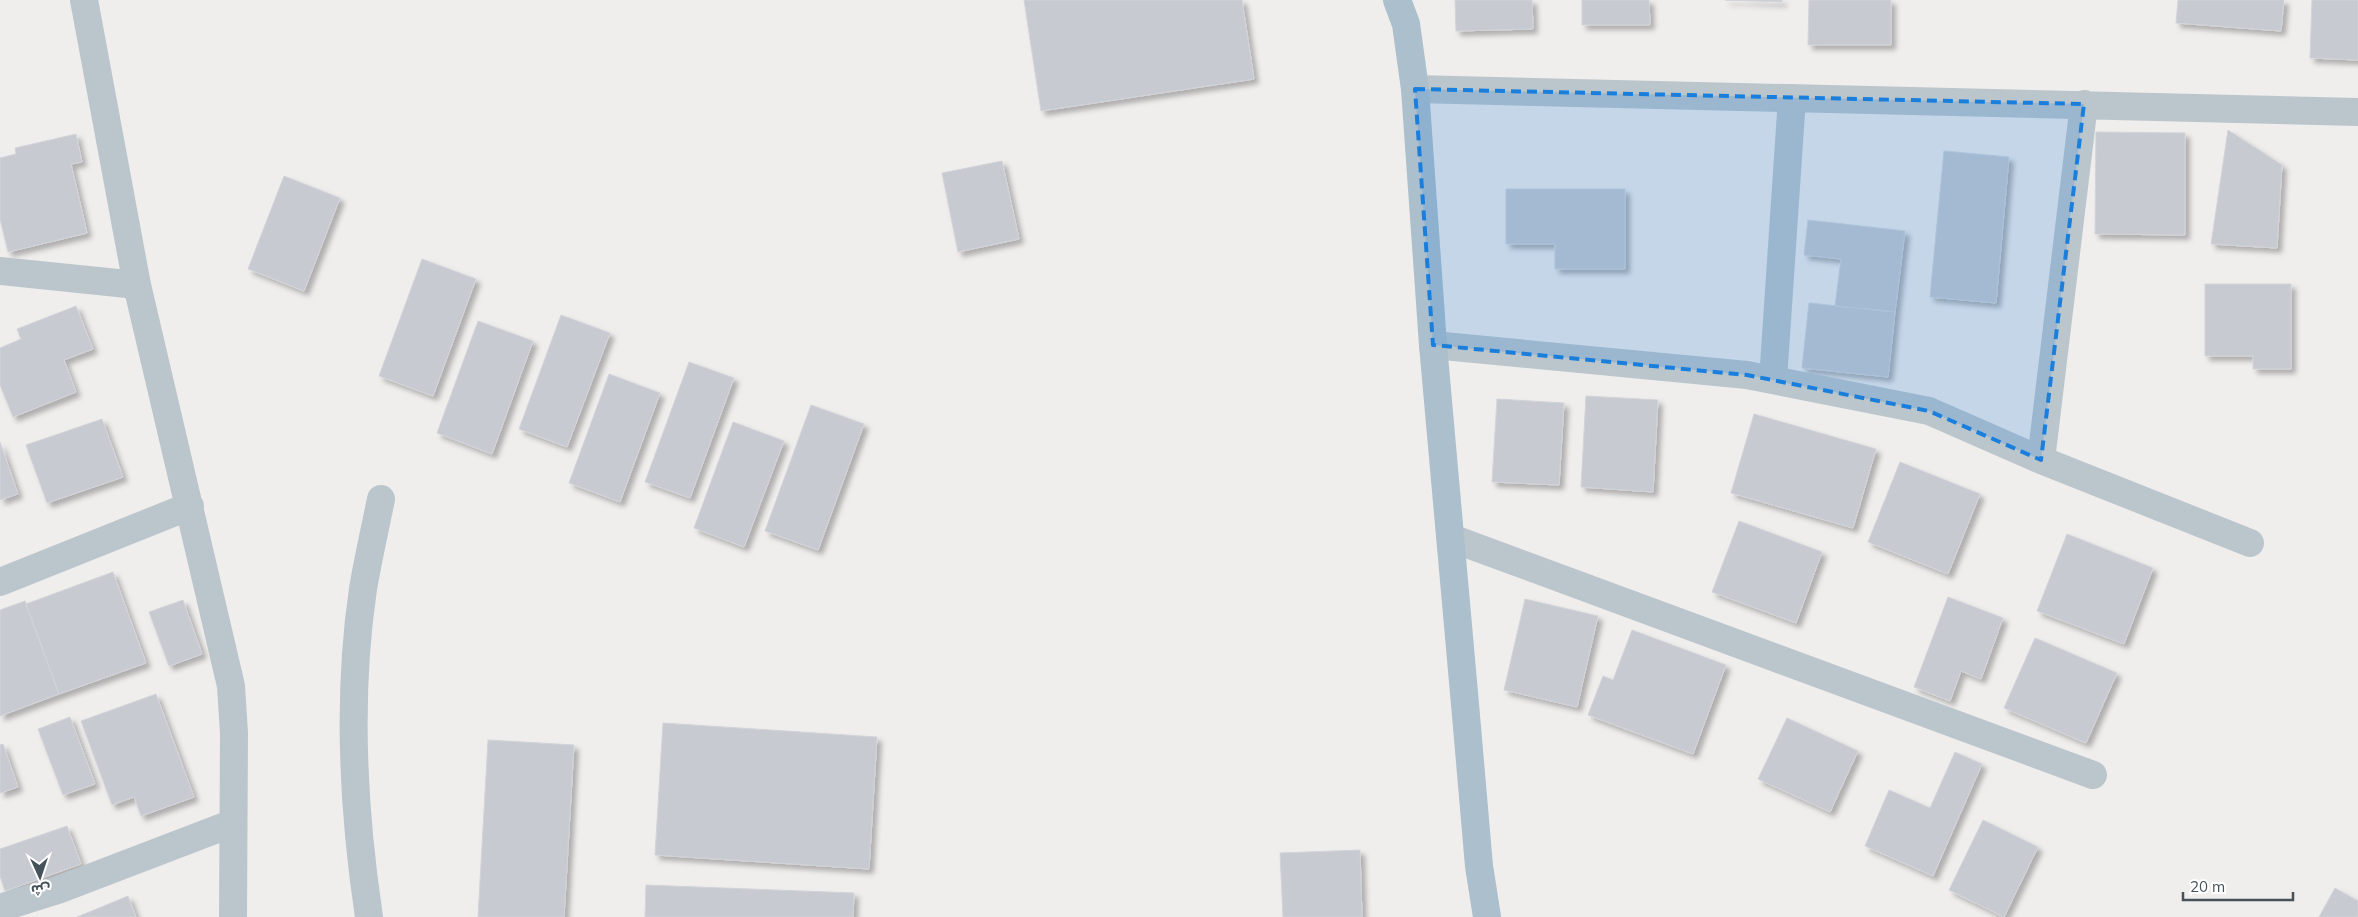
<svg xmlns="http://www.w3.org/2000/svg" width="2358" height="917" font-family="Mulish,'Noto Sans Arabic',sans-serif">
	<defs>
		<filter id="shadow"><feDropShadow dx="4.5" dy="4.5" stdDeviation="2.5" flood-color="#0004"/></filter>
	</defs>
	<rect width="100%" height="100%" fill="#f0eded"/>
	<path fill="#c7cad0" stroke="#d1d4d9" filter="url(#shadow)" d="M1024 0H1242L1254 79 1041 111Z
		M1455 0H1532L1533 29 1456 31Z
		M1582 0H1649L1650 25H1582Z
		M1725 0H1782V2Z
		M1809 0H1891V45H1808Z
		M2178 0H2284L2281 31 2176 23Z
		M2312 0H2358V60L2310 58Z
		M2228 130 2282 165 2277 248 2211 244Z
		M2096 132 2185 133V235L2095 234Z
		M76 134 82 162 71 164 87 233 8 252 0 219V158L16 154 15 148Z
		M1944 151 2009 157 1996 303 1930 297Z
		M1002 161 1019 239 958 252 942 173Z
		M284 176 340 198 304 291 248 269Z
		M1506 189H1625V269H1555V244H1506Z
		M1808 220 1905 231 1895 312 1835 306 1841 259 1804 255Z
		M422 259 476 279 433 396 379 376Z
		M2205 284H2291V369H2253V356H2205Z
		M1809 303 1895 312 1888 377 1802 368Z
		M76 306 93 349 64 360 76 392 13 417 0 385V348L21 339 17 329Z
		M561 315 610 333 567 447 519 429Z
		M478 321 533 341 492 454 437 433Z
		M689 362 734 378 690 498 645 482Z
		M609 374 660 393 620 502 569 483Z
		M1586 396 1658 400 1653 492 1581 487Z
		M1497 399 1564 403 1559 485 1492 482Z
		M811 405 864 424 818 550 765 531Z
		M1754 414 1876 449 1853 528 1731 493Z
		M102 419 123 477 47 503 26 445Z
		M733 422 784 441 744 547 694 528Z
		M0 442 18 494 0 500Z
		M1900 462 1980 494 1948 574 1868 542Z
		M1739 521 1822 552 1796 623 1712 592Z
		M2067 534 2153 568 2124 644 2037 611Z
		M113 572 146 663 59 694 26 604Z
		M1948 597 2003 618 1981 679 1961 671 1950 701 1914 687Z
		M1525 599 1598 616 1577 707 1504 690Z
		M183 600 202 654 169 666 149 612Z
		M25 601 59 694 0 716V610Z
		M1632 630 1726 665 1693 754 1588 715 1603 676 1613 680Z
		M2035 638 2117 673 2086 743 2004 708Z
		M156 694 194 797 141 816 134 797 112 805 81 721Z
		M70 717 95 784 63 795 38 729Z
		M1787 718 1858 751 1830 812 1758 779Z
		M663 723 877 737 869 869 655 855Z
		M488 740 574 745 564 917H478Z
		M3 744 18 787 0 793V745Z
		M1955 752 1982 764 1933 876 1865 846 1889 790 1930 808Z
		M1983 820 2038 847 2004 917 1949 890Z
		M67 826 81 864 5 891 0 876V849Z
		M1360 850 1362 917H1283L1280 853Z
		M646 885 854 893 853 917H645Z
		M2335 888 2358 901V917H2319Z
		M128 896 136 917H77Z"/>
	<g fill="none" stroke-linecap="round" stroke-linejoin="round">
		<path stroke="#bbc6cc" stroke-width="28" d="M84 0 137 285 231 686 234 733 233 917
			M1415 89 2358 112
			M0 271 137 285
			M1433 345 1747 375 1929 411 2041 460 2250 543
			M1773 380 1792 98
			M2041 460 2084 104
			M1451 538 2093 775
			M0 582 190 506
			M0 908 58 890 233 823
			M369 917C353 810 347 697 363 589 368 559 375 529 381 499"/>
		<path stroke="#acbfcc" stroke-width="28" d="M1397 0 1406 24 1415 89 1433 345 1465 704 1479 866 1487 917"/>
	</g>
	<path fill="#1a7fdc" fill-opacity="0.2" stroke="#1a7fdc" stroke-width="4" stroke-dasharray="10 6" stroke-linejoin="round" d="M1415 89 2084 104 2041 460 1929 411 1747 375 1433 345Z"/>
	<g transform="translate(40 877) rotate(177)" stroke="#ffffff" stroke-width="4" paint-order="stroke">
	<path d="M0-4L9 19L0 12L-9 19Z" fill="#45525a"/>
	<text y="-8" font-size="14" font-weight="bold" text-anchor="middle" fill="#45525a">ش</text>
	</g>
	<path d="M2183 892v8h110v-8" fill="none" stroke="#45525a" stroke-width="2.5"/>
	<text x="2190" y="892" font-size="15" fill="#45525a" stroke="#ffffff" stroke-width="4" paint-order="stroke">20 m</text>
</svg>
